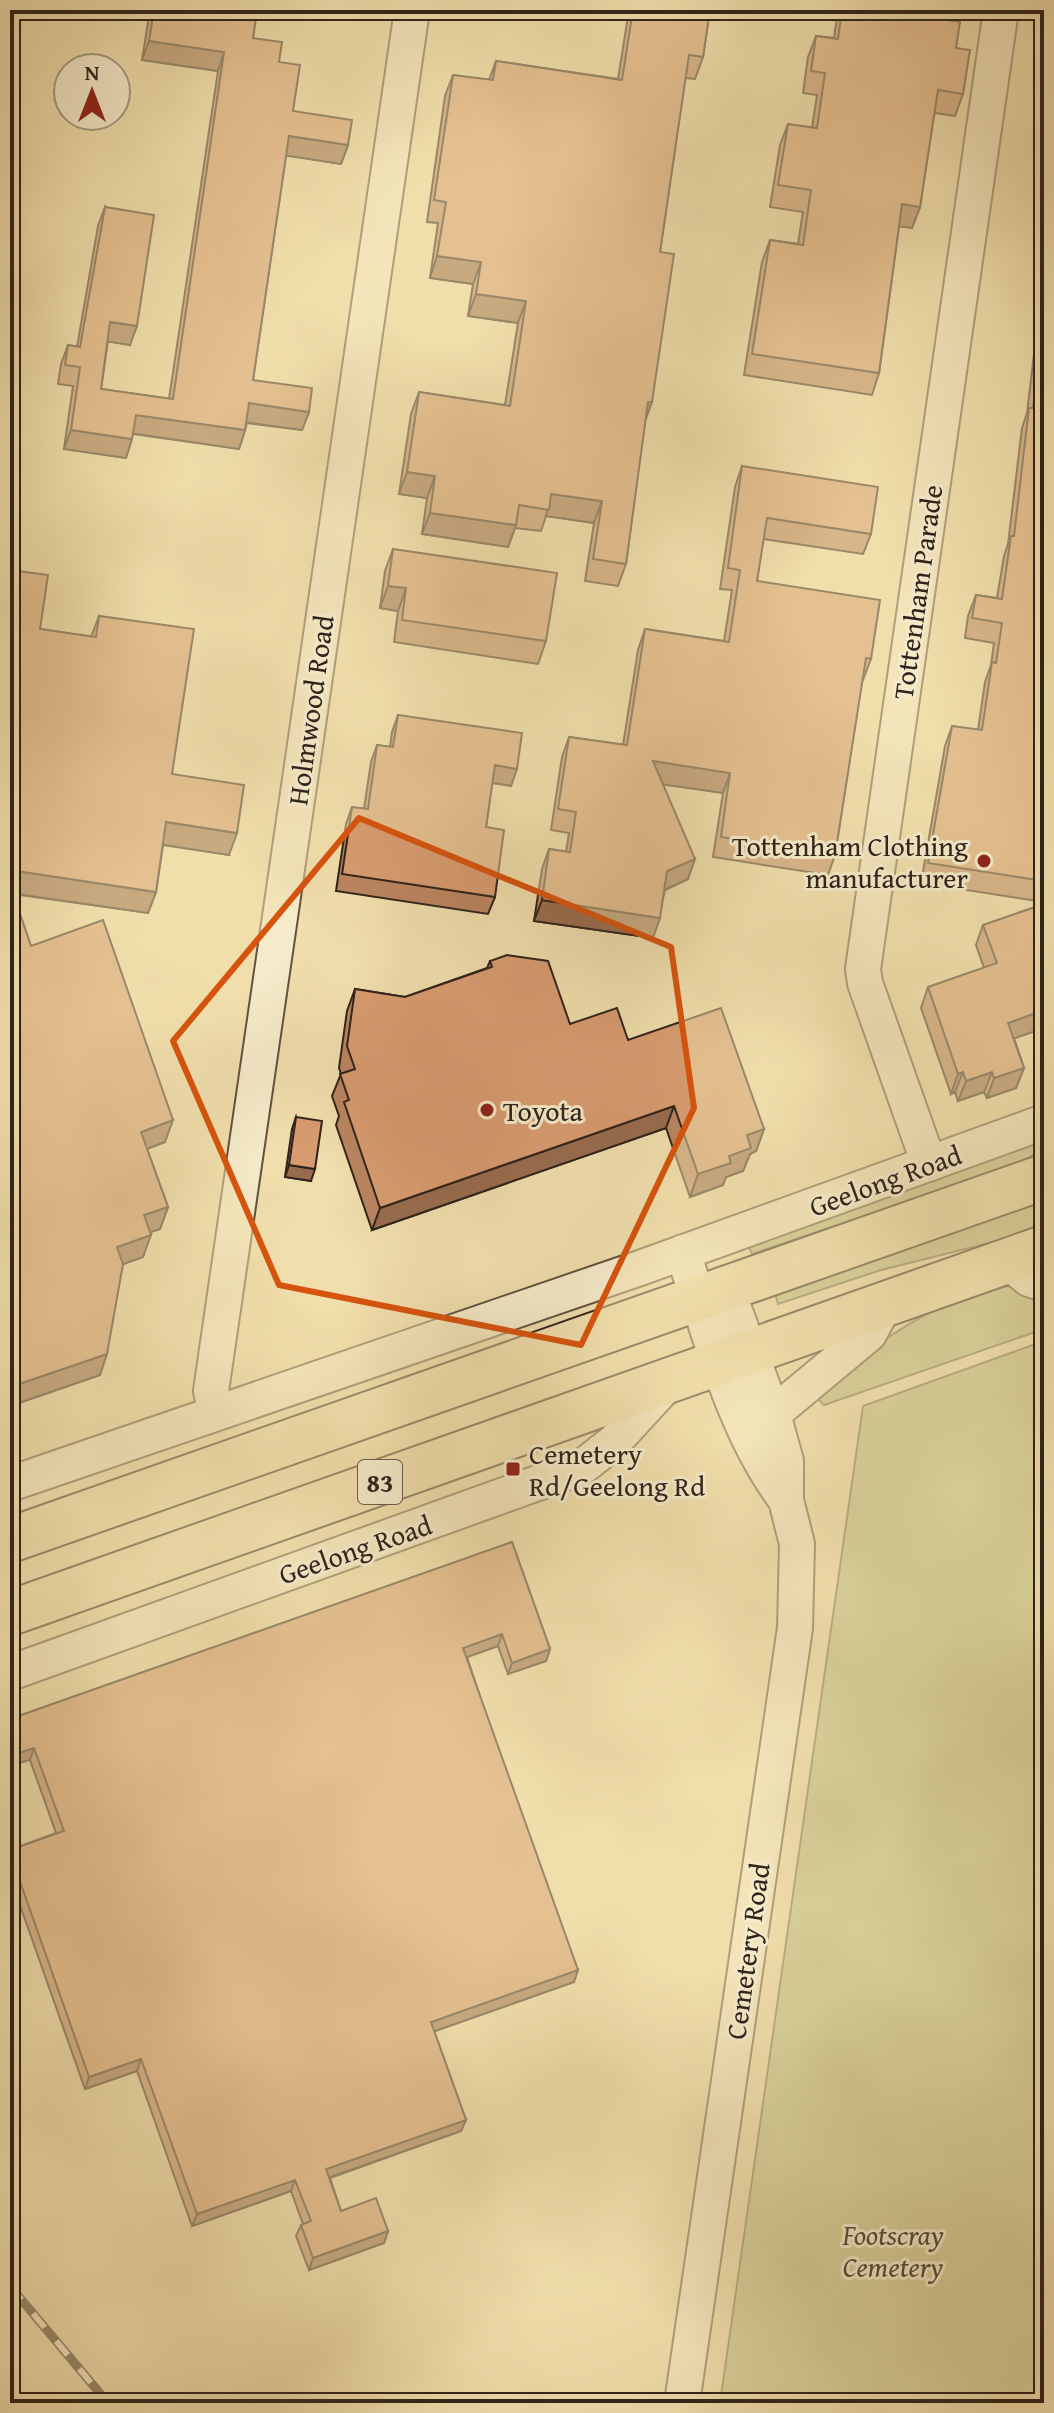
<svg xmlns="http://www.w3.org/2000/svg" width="1054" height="2413" font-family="'Gentium Book Plus',serif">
	<rect width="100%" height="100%" fill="#f0deac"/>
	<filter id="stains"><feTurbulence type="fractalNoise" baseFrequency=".0025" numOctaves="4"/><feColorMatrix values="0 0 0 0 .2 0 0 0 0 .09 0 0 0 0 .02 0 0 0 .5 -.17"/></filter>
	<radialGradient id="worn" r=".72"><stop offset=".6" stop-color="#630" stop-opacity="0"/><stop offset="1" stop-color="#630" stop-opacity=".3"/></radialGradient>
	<path fill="#bfc086" stroke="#787250" stroke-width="2" d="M1044 1134V1146L1023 1163 752 1254 748 1244Z
		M1044 1200V1226L997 1241 881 1270 778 1304 775 1294Z
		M1008 1286 1044 1296V1329L824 1405 812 1393C873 1348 931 1298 1008 1286Z
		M1044 1341V2403H720L863 1406Z"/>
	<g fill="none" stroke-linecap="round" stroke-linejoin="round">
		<defs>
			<path id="minor" d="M929 1164 865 983 863 969 1001 10
				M683 1252C709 1333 734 1432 786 1500
				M1007 1261 1029 1279 1044 1284
				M215 1410 211 1391 412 10
				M773 1414 869 1334 886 1303
				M10 1484 640 1268 1044 1122
				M10 1673 582 1467 614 1442 670 1381
				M682 2403 795 1628 797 1544 786 1500V1461L773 1414 726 1287"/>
			<path id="highway" d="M10 1540 1044 1177
				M10 1613 1044 1248"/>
		</defs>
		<use href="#minor" stroke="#60523f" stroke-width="38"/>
		<use href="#highway" stroke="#30231b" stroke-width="48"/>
		<use href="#minor" stroke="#f5eac9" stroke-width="34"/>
		<use href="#highway" stroke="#f0deac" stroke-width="44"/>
		<defs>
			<path id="rail" d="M10 2286 108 2403"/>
		</defs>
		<use href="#rail" stroke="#30231b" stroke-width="9"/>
		<use href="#rail" stroke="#f5eac9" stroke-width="6" stroke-dasharray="18" stroke-linecap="butt"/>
	</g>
	<path fill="#ba8560" stroke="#30231b" stroke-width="2" d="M105 10H257L253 38 279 62 293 111 348 145 341 164 286 155 253 380 309 412 302 430 247 423 245 430 239 449 133 434 126 458 64 449 73 386 58 384 61 364 68 345 77 347 98 226 105 207 130 345 108 341 101 389 169 399 218 71 142 60 149 16Z
		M629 10H710L703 57 695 79 685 78 660 252 645 420 626 564 618 586 585 581 594 523 546 516 541 531 515 528 508 547 422 534 427 498 399 494 411 414 419 392 505 405 518 323 468 316 473 284 430 278 438 223 427 222 445 96 453 75 489 80 496 61 618 79Z
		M840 10H916V15L956 48 963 94 955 116 934 113 920 207 912 228 899 226 879 373 872 395 744 375 762 262 770 240 798 244 803 212 770 207 780 145 788 124 812 128 817 95 803 93 808 57 816 36 834 38 837 18Z
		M1044 293V902L921 883 945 746 952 726 978 730 985 682 991 665 994 643 965 638 968 616 976 595 997 598 1004 556 1008 544 1022 428 1027 413 1040 303Z
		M742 466 871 534 863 554 763 539 757 581 871 659 863 680H862L835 855 828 875 713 857 723 793 663 784 688 879 665 890 653 938 534 921 542 869 549 849 566 852 569 833 551 830 562 757 569 737 623 745 638 650 645 629 724 641 732 590 720 589 735 487Z
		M393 549 546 641 538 664 394 642 398 611 380 608 385 571Z
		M10 570 40 629 91 637 99 616 172 774 229 855 163 845 156 892 148 913 13 894 31 946 165 1142 147 1149 168 1207 160 1229 150 1232 143 1257 123 1264 100 1375 10 1406Z
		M398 715 511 786 492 783 486 827 495 897 488 914 336 891 346 824 352 807 364 809 371 762 377 745 390 747 392 732Z
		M1044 904V1028L1014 1038 1024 1068 1016 1088 987 1098 984 1092 958 1101 955 1092 951 1094 921 1008 928 987 984 968 976 945 983 925Z
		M490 961 570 1024 628 1040 764 1129 756 1151 750 1154 743 1171 726 1177 723 1185 690 1197 666 1128 372 1230 336 1125 339 1116 332 1096 341 1074 339 1068 347 1011 355 989 405 997 487 968Z
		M296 1117 311 1181 285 1177 292 1129Z
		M512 1542 550 1649 546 1661 508 1674 498 1646 467 1657 574 1982 434 2031 466 2120 461 2131 330 2178 341 2211 388 2231 384 2243 309 2270 296 2236 301 2225 303 2224 291 2191 192 2226 137 2071 85 2089 10 1877V1850L56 1833 30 1760 10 1719Z"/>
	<path fill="#976c4e" stroke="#30231b" stroke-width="2" d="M105 10H151L149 16Z
		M149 41 224 52 218 71 142 60Z
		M289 136 348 145 341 164 282 155Z
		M902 204 920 207 912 228 895 226Z
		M437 256 481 262 473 284 430 278Z
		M476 294 526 301 518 323 468 316Z
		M110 322 137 326 130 345 104 341Z
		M648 402H652L644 424Z
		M249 403 309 412 302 430 243 422Z
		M136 415 245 430 239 449 129 433Z
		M71 430 132 439 126 458 64 449Z
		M407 472 435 476 427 498 399 494Z
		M551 494 602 501 594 523 546 516Z
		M430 513 516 525 508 547 422 534Z
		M388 586 406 588 398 611 380 608Z
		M653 761 730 773 723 793 645 782Z
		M495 765 517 769 511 786 489 782Z
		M166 822 237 833 229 855 158 844Z
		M695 859 688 879 660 892 667 871Z
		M10 870 156 892 148 913 10 893Z
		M542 900 660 918 653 938 534 921Z
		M1044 1010V1028L1001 1043 1008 1023Z
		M1024 1068 1016 1088 987 1098 994 1078Z
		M963 1072 955 1092 951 1094 958 1074Z
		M992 1072 984 1092 958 1101 966 1081Z
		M674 1106 666 1128 372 1230 380 1208Z
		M173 1120 165 1142 133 1154 141 1132Z
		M764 1129 756 1151 750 1154 743 1171 726 1177 723 1185 690 1197 698 1174 729 1156 747 1135Z
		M289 1165 315 1169 311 1181 285 1177Z
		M168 1207 160 1229 136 1237 144 1215Z
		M151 1235 143 1257 109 1269 117 1247Z
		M107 1354 100 1375 10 1406V1387Z
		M502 1634 498 1646 459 1660 463 1648Z
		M550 1649 546 1661 508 1674 512 1663Z
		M34 1748 30 1760 10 1766V1756Z
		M578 1970 574 1982 427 2034 431 2022Z
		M141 2059 137 2071 85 2089 89 2077Z
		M466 2120 461 2131 322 2180 326 2169Z
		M295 2180 291 2191 192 2226 197 2214Z
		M388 2231 384 2243 309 2270 313 2258Z"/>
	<path fill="#d89b70" stroke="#30231b" stroke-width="2" d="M154 10H257L253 38 282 42 279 62 300 65 293 111 352 120 348 145 289 136 253 380 312 388 309 412 249 403 245 430 136 415 132 439 71 430 80 367 65 365 68 345 80 347 105 207 154 215 137 326 110 322 101 389 173 399 224 52 149 41Z
		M633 10H710L703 57 689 55 660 252 674 254 652 402H648L626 564 593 559 602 501 551 494 549 510 519 505 516 525 430 513 435 476 407 472 419 392 510 406 526 301 476 294 481 262 437 256 446 202 434 200 453 75 493 80 496 61 622 80Z
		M842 10H916V15L960 22 956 48 970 50 963 94 938 90 920 207 902 204 879 373 752 354 770 240 803 245 811 190 778 185 788 124 817 128 825 73 811 71 816 36 838 39Z
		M1044 315V881L928 863 952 726 982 730 992 662 996 663 1002 623 972 618 976 595 1002 599 1011 536H1014L1029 408H1033Z
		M742 466 878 487 871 534 767 518 757 581 880 600 871 659 866 658 835 855 721 837 730 773 653 761 695 859 667 871 660 918 542 900 549 849 570 852 576 812 558 809 569 737 627 745 645 629 729 642 740 570 728 568Z
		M393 549 557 573 546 641 402 620 406 588 388 586Z
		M10 570 48 575 40 629 96 637 99 616 194 629 172 774 244 785 237 833 166 822 156 892 10 870Z
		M398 715 522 733 517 769 495 765 486 827 504 830 495 897 342 874 352 807 368 809 377 745 393 747Z
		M10 885 31 946 103 920 173 1120 141 1132 168 1207 144 1215 151 1235 117 1247 123 1264 107 1354 10 1387Z
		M1044 904V1010L1008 1023 1024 1068 994 1078 992 1072 966 1081 963 1072 958 1074 928 987 997 963 983 925Z
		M507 955 548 961 570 1024 617 1008 628 1040 721 1008 764 1129 747 1135 751 1148 729 1156 731 1163 698 1174 674 1106 380 1208 344 1102 349 1100 340 1074 355 1069 347 1046 355 989 405 997 492 967 490 961Z
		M296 1117 322 1121 315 1169 289 1165Z
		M512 1542 550 1649 512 1663 502 1634 463 1648 578 1970 431 2022 466 2120 326 2169 341 2211 376 2198 388 2231 313 2258 301 2225 311 2221 295 2180 197 2214 141 2059 89 2077 10 1853V1850L64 1831 34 1748 10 1756V1719Z"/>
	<path d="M0 0H1054V2413H0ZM359 818 671 947 694 1108 581 1345 279 1285 173 1041Z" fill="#f0deac" fill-opacity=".55" fill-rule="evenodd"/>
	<path fill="none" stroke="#d6540e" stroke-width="6" stroke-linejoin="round" d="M359 818 671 947 694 1108 581 1345 279 1285 173 1041Z"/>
	<g fill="#8f2418" stroke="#f5eac9" stroke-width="3">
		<circle cx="984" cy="861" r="8"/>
		<circle cx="487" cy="1110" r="8"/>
		<rect x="505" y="1461" width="16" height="16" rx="4"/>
	</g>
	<g text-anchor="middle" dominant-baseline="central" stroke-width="6" stroke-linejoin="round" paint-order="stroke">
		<rect fill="#f5eac9" stroke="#6b5f4f" stroke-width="2" x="358" y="1460" width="44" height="44" rx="6"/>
		<g font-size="26" font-weight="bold" fill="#30231b">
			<text x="380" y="1482">83</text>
		</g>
		<g font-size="28" fill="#30231b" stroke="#f5eac9">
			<text transform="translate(917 592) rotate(-82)">Tottenham Parade</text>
			<text transform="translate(310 710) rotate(-82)">Holmwood Road</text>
			<text transform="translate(885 1180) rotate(-20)">Geelong Road</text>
			<text transform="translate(355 1549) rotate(-19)">Geelong Road</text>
			<text transform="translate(747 1951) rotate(-82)">Cemetery Road</text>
		</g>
		<g font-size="28" fill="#30231b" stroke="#f5eac9" text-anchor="start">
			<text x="968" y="845" text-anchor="end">Tottenham Clothing<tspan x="968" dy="32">manufacturer</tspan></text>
			<text x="503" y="1110">Toyota</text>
			<text x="529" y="1453">Cemetery<tspan x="529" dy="32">Rd/Geelong Rd</tspan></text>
		</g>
		<g font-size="28" font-style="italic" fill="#544a36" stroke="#f5eac9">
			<text x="893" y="2234">Footscray<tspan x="893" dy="32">Cemetery</tspan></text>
		</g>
	</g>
	<rect width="1054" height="2413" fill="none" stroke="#f0deac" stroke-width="40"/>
	<rect x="12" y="12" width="1030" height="2389" fill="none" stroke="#30231b" stroke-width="4"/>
	<rect x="20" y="20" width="1014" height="2373" fill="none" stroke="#30231b" stroke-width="2"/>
	<g transform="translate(92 92)"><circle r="38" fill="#f5eac9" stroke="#a69a83" stroke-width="2"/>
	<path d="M0-6L14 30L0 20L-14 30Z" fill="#8f2418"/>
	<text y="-12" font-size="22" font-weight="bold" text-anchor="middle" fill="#30231b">N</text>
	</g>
	<rect width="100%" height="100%" filter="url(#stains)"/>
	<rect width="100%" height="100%" fill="url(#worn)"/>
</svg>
